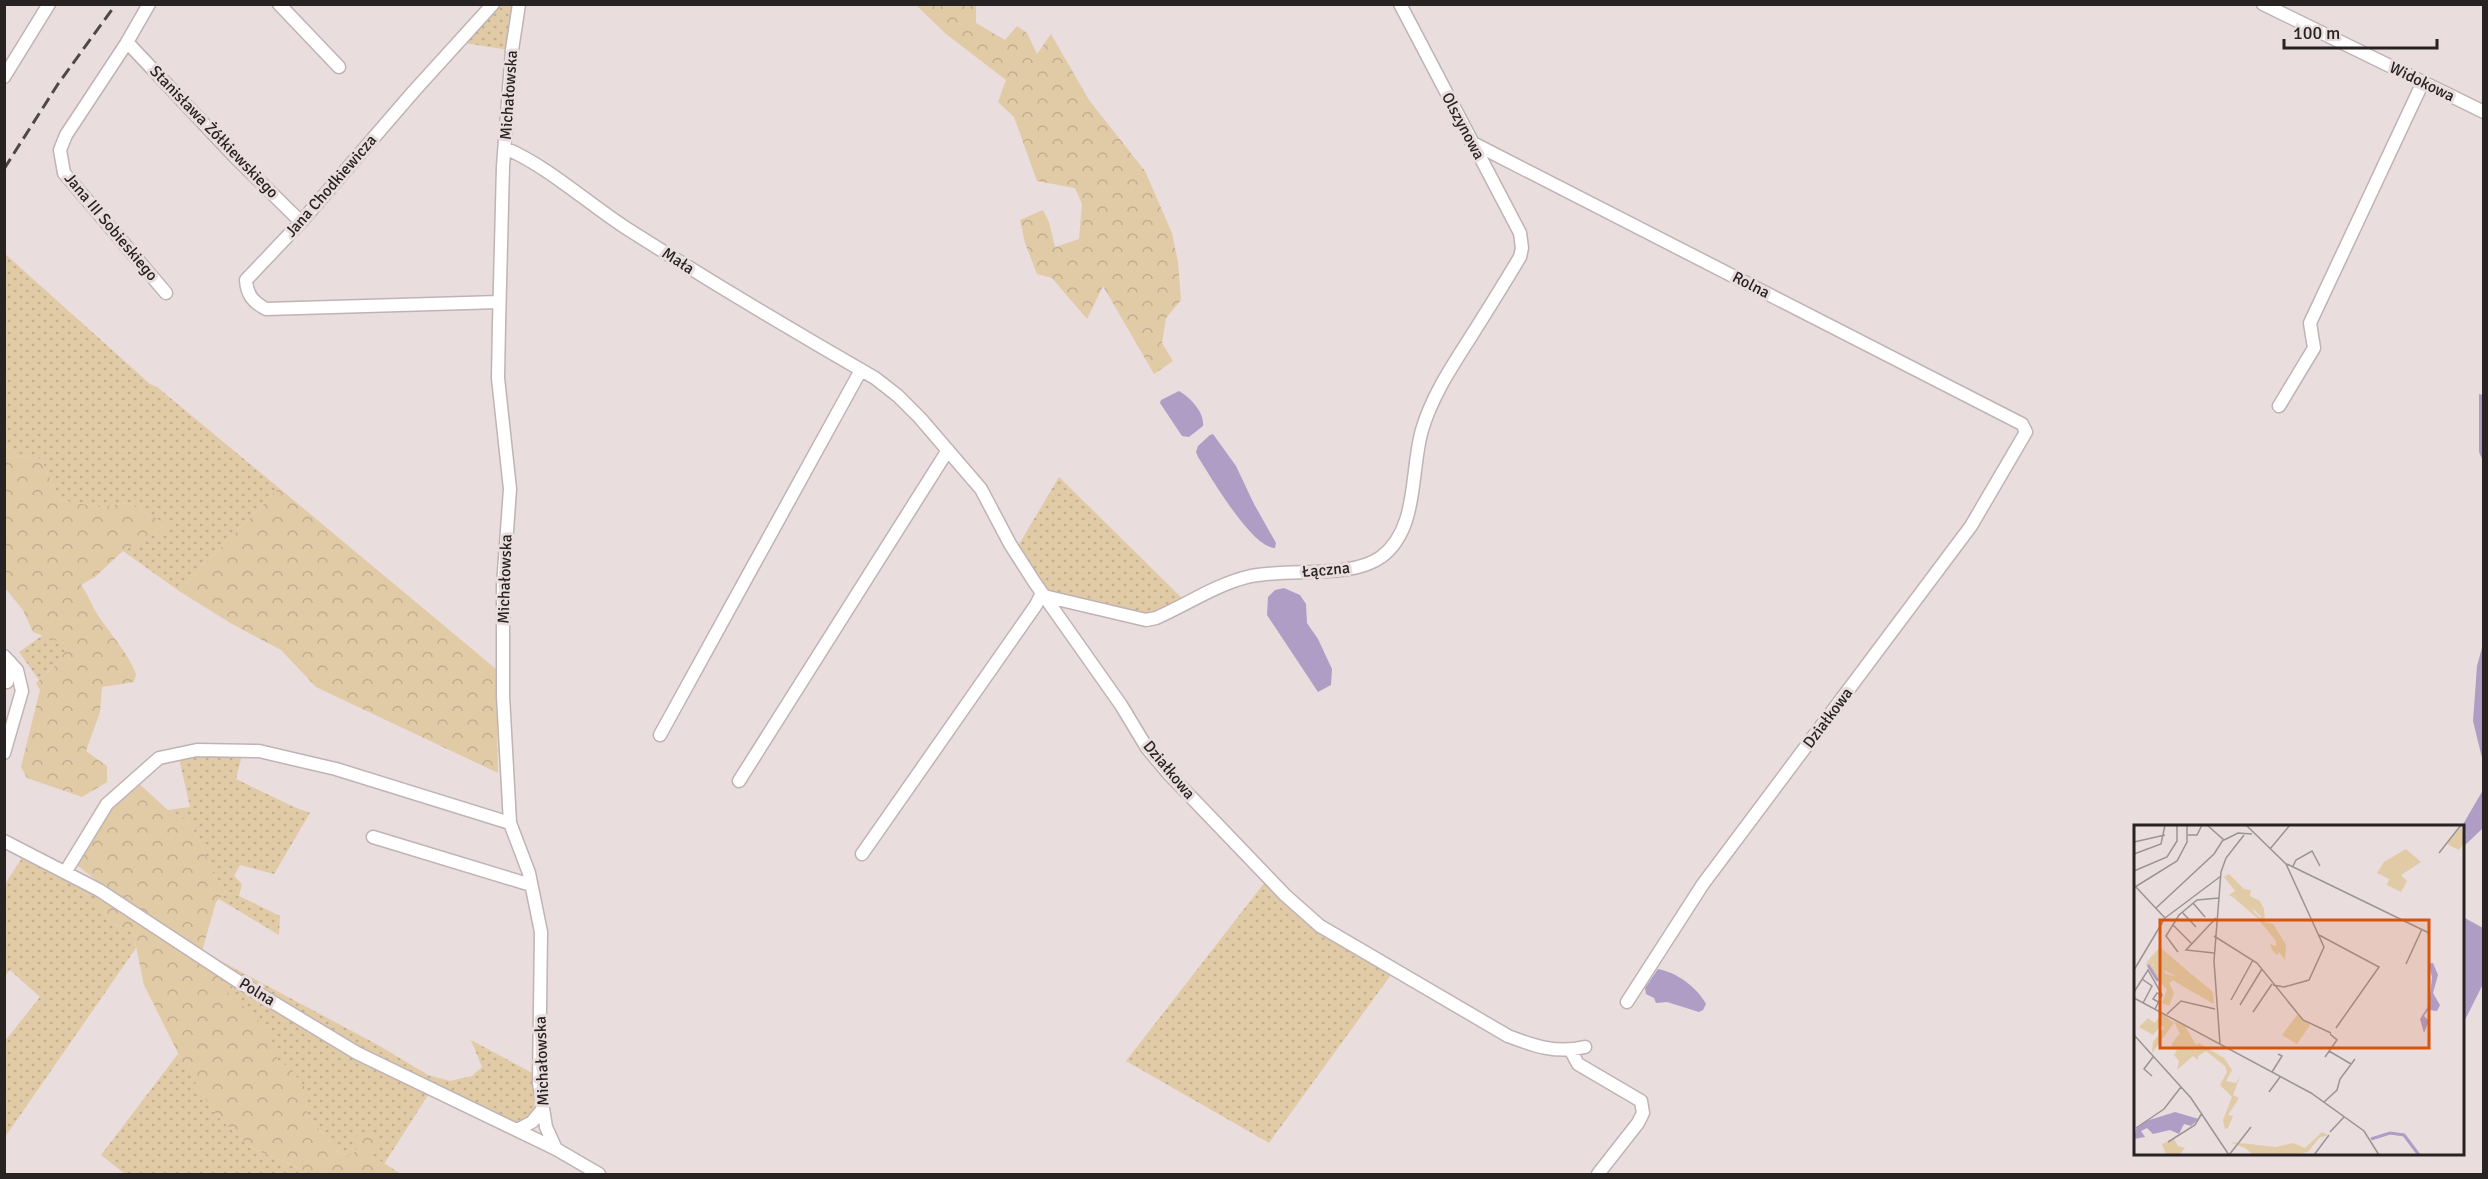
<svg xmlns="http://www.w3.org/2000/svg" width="2488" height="1179" font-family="Signika,sans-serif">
	<defs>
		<pattern id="grass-dots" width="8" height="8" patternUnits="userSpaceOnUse" patternTransform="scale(1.5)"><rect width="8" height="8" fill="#e1caa6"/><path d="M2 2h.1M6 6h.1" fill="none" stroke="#c1ad8f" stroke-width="1.8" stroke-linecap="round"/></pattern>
		<pattern id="forest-crowns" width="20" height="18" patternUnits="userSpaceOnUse" patternTransform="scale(1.5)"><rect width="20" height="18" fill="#e1caa6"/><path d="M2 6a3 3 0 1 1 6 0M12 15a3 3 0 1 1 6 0" fill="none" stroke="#c1ad8f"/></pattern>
	</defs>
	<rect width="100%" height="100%" fill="#eaddde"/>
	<path fill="url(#grass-dots)" d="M500 5H514L509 50 464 43Z
		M4 253 150 384 157 387 279 488 179 591 123 551 169 526 128 503 99 507 60 500 41 459 17 456 5 445Z
		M1059 477 1184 600 1147 616 1047 593 1018 546Z
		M43 635 68 645 58 663 39 680 19 652Z
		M199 755H242L236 779 294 807 310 813 274 874 240 865 234 876 242 884 239 896 280 916 279 935 219 899 226 892 213 873 200 841 188 821 168 810 190 807 179 758Z
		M22 858 99 896 116 925 133 932 136 948 5 1137V1041L40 997 10 970 5 976V884Z
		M1265 882 1312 928 1393 972 1269 1143 1126 1061Z
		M202 951 378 1045 428 1075 450 1081 472 1076 482 1067 471 1040 534 1074 538 1103 526 1120 515 1124 360 1048Z
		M232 982 430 1092 384 1164 357 1150 349 1156 337 1151 307 1115 305 1087 278 1063 228 993Z
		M178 1054 215 1114 251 1148 313 1174H125L101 1155Z"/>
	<path fill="url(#forest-crowns)" d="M916 5H976V23L1005 40 1017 26 1027 33 1037 54 1051 34 1089 100 1145 171 1172 233 1178 262 1181 300 1166 318 1162 343 1173 361 1154 374 1103 286 1087 319 1052 278 1037 274 1025 243 1020 220 1043 210 1049 222 1055 247 1079 239 1082 204 1075 188 1037 181 1014 117 998 102 1006 80 946 34Z
		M5 445 17 456 41 459 60 500 99 507 128 503 170 526 123 551 95 577 81 585C88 594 91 604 97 614 111 635 127 651 136 674L134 682 102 687 100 712 86 751 107 766V782L82 797 27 778 21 767 40 690 36 683 58 663 68 645 33 632 23 610 5 588Z
		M279 488 496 669 498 773 316 687 281 650 232 624 179 591Z
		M136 781 168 810 188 821 200 841 213 873 226 892 216 902 202 951 140 914 74 863 109 805Z
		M99 896 135 922 232 982 228 993C250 1012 276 1031 278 1063L287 1065 306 1088 307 1115 337 1151 349 1156 357 1150 352 1138 367 1132 380 1143 373 1156 401 1174H313L251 1148 215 1114 182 1061 144 985 133 932C118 926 102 920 95 905Z"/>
	<path fill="#af9dc5" d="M1179 391C1190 397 1205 413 1203 426L1189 437 1182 436 1160 403 1161 400Z
		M2479 394 2483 395V461L2479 452Z
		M1213 434 1236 466 1254 504 1276 543 1275 548C1251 547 1211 477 1198 457L1196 452 1198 446 1210 435Z
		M1284 588 1300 595 1306 604 1307 623 1318 639 1332 669 1331 685 1318 692 1267 615 1268 597 1275 590Z
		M2483 644H2484L2483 762 2473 721 2477 666Z
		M2483 790V828L2463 847 2462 826Z
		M2463 917 2483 928V984L2463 1024Z
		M1658 969C1676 972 1697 987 1706 1004L1703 1010 1699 1012 1667 1002 1656 1003 1654 998 1646 994 1645 988Z"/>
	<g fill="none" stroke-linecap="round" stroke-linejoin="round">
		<defs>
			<path id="minor" d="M149 4 126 44 66 135 60 150 64 173 166 293
				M279 4 339 67
				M493 4 414 91 301 222 246 280C247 295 253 302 266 309L499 302
				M519 4 512 50 503 166 499 324 498 378 510 489 503 585V696L510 823 529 873 541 932 539 1083 546 1127 556 1149
				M2263 4 2484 112
				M127 42 236 158 301 222
				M4 77 49 4
				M1471 142 2022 424 2026 432 1971 526 1703 884 1627 1002
				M505 148C549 167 586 202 626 228 708 280 791 330 875 378L898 396 920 418 981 489 1010 544 1035 583 1121 705 1147 748 1168 773 1285 895 1320 926 1508 1036C1534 1046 1557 1054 1585 1047
				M2279 406 2314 348 2310 323 2423 82
				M1044 596 1146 620 1156 618C1186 605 1215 585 1247 577 1286 567 1349 580 1381 557 1419 529 1410 471 1422 430 1432 396 1451 368 1470 338 1487 311 1504 284 1520 257L1522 248 1520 233 1400 4
				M4 656 17 670 22 691 4 753
				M7 682 10 662
				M660 735 861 370
				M739 781 948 450
				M373 837 531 885
				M4 841 99 890 236 980 357 1053 556 1149 599 1174
				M862 854 1036 605 1042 593
				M66 871 107 804 159 758 197 750 259 751 336 769 510 823
				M1571 1051 1578 1064 1641 1101 1643 1113 1638 1123 1598 1174
				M517 1130 532 1122 543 1109"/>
		</defs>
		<use href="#minor" stroke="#bfb3b4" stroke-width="15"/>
		<use href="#minor" stroke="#fff" stroke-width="12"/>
		<path stroke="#4e4848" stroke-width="3" stroke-dasharray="12 6" stroke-linecap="butt" d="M4 169 58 84 116 4"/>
	</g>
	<g text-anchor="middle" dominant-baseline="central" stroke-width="6" stroke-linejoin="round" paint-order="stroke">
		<g font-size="16" fill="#282323" stroke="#eaddde">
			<text transform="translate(2422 82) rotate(26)">Widokowa</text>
			<text transform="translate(509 95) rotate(-86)">Michałowska</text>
			<text transform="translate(1463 126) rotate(62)">Olszynowa</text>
			<text transform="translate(214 132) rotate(46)">Stanisława Żółkiewskiego</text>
			<text transform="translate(331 186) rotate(-49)">Jana Chodkiewicza</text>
			<text transform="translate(111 227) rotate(50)">Jana III Sobieskiego</text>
			<text transform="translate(678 261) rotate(33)">Mała</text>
			<text transform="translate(1751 285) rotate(27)">Rolna</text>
			<text transform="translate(1326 570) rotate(-5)">Łączna</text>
			<text transform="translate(505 579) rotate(-88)">Michałowska</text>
			<text transform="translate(1828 718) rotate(-53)">Działkowa</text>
			<text transform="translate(1169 770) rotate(50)">Działkowa</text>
			<text transform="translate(257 992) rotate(31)">Polna</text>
			<text transform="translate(542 1061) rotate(-92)">Michałowska</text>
		</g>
	</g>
	<g transform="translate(2134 825)">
		<rect width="330" height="330" fill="#eaddde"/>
		<path d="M327 1 330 18 325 25 313 19ZM102 60 129 87V93L118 83 122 92 100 73ZM26 122 56 148 45 159 39 155 43 152 17 138 16 133ZM28 188 40 198 18 228 19 217 30 203 27 200 19 210 5 202 14 193 21 198ZM163 190 176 200 163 219 148 210ZM45 209 64 228V235L59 231 43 245 45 236 40 230 43 225 37 220ZM40 314 44 321 51 323 45 330H32L28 319Z" fill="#e1caa6"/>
		<path d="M272 24 287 37 267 50 273 56 267 67 253 60 255 54 243 48 250 37ZM95 49 110 64 117 65 116 71 126 76 130 84 131 97 139 99 152 120 151 135 145 127 143 130 138 125 136 119 142 121V116L116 84 127 93 129 87 102 61 100 73 95 70 101 66 90 52ZM16 133 19 141 23 134 32 149 44 152 35 158 40 168 35 181 28 178 33 165 12 139ZM56 148 79 167 80 179 45 159ZM40 196 51 201 62 220 65 218 90 233 98 245 92 256 102 258 106 251 99 270 105 273 94 290 99 291 94 303 91 304 89 295 98 272 86 260 93 247 91 241 72 226 64 231 61 223 49 216ZM188 307 194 310 185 313 174 327 159 330H114L117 328 111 323 96 317 142 322 159 318 171 323Z" fill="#e1caa6"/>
		<path d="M294 138H299L304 150 299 168 306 180 303 186 294 185 290 191 295 196 290 208 286 194 295 180 298 152ZM41 287 65 294 57 301 50 299 45 309 36 305 19 309 13 303 7 306 11 312 0 314 2 304 12 296Z" fill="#af9dc5"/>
		<path fill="none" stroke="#af9dc5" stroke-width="3" d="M14 140 24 156M237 314 256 308 270 310 285 330"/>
		<path fill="none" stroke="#9c9393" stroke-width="1.5" d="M73 0 90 15 104 8 118 9M112 0 152 39 190 122 175 155 150 162 139 160M54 10H63L68 0M0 17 31 10M136 24 156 0M305 28 327 0M0 29 27 19 31 0M153 39 295 108M159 41 162 35 178 26 186 41M0 46 33 32 43 16V0M1 61 31 93M1 62 43 36 53 17V0M59 78 71 92M22 83 80 29 89 15M48 87 62 102M31 93 87 51M39 100 58 119M185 110 245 142 202 203M80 111 123 138 169 195 197 208M44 127 32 111 45 90 63 75 85 73M80 128 52 125 82 93M272 139 288 104M0 145 31 93M8 154 18 161 9 178M0 167 14 145 28 170 21 184M0 173 177 268 230 306 245 330M97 175 119 135M26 178 19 174 23 168 27 169M106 180 128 144M119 187 138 159M33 189 47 176 81 184M0 210 57 273 95 330M86 219 80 136 87 47 92 33 110 10M195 226 217 239M191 232 203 215 196 209M138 247 148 231 144 229M18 251 10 244 19 232M135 267 146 252M190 277 203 265 206 254 221 234M2 303 30 284 47 262M196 307 210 292M34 317 61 300 68 288M95 330 117 302M180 330 195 310"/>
		<path fill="#d5540e" fill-opacity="0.15" stroke="#d5540e" stroke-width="3" d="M26 95H295V223H26Z"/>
		<rect width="330" height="330" fill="none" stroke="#282323" stroke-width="3"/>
	</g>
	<rect width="2488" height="1179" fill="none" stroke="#282323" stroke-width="12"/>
	<path d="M2284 39v9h153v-9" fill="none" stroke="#282323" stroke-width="3"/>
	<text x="2293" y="39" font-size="18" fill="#282323" stroke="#eaddde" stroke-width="4.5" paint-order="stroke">100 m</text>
</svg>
